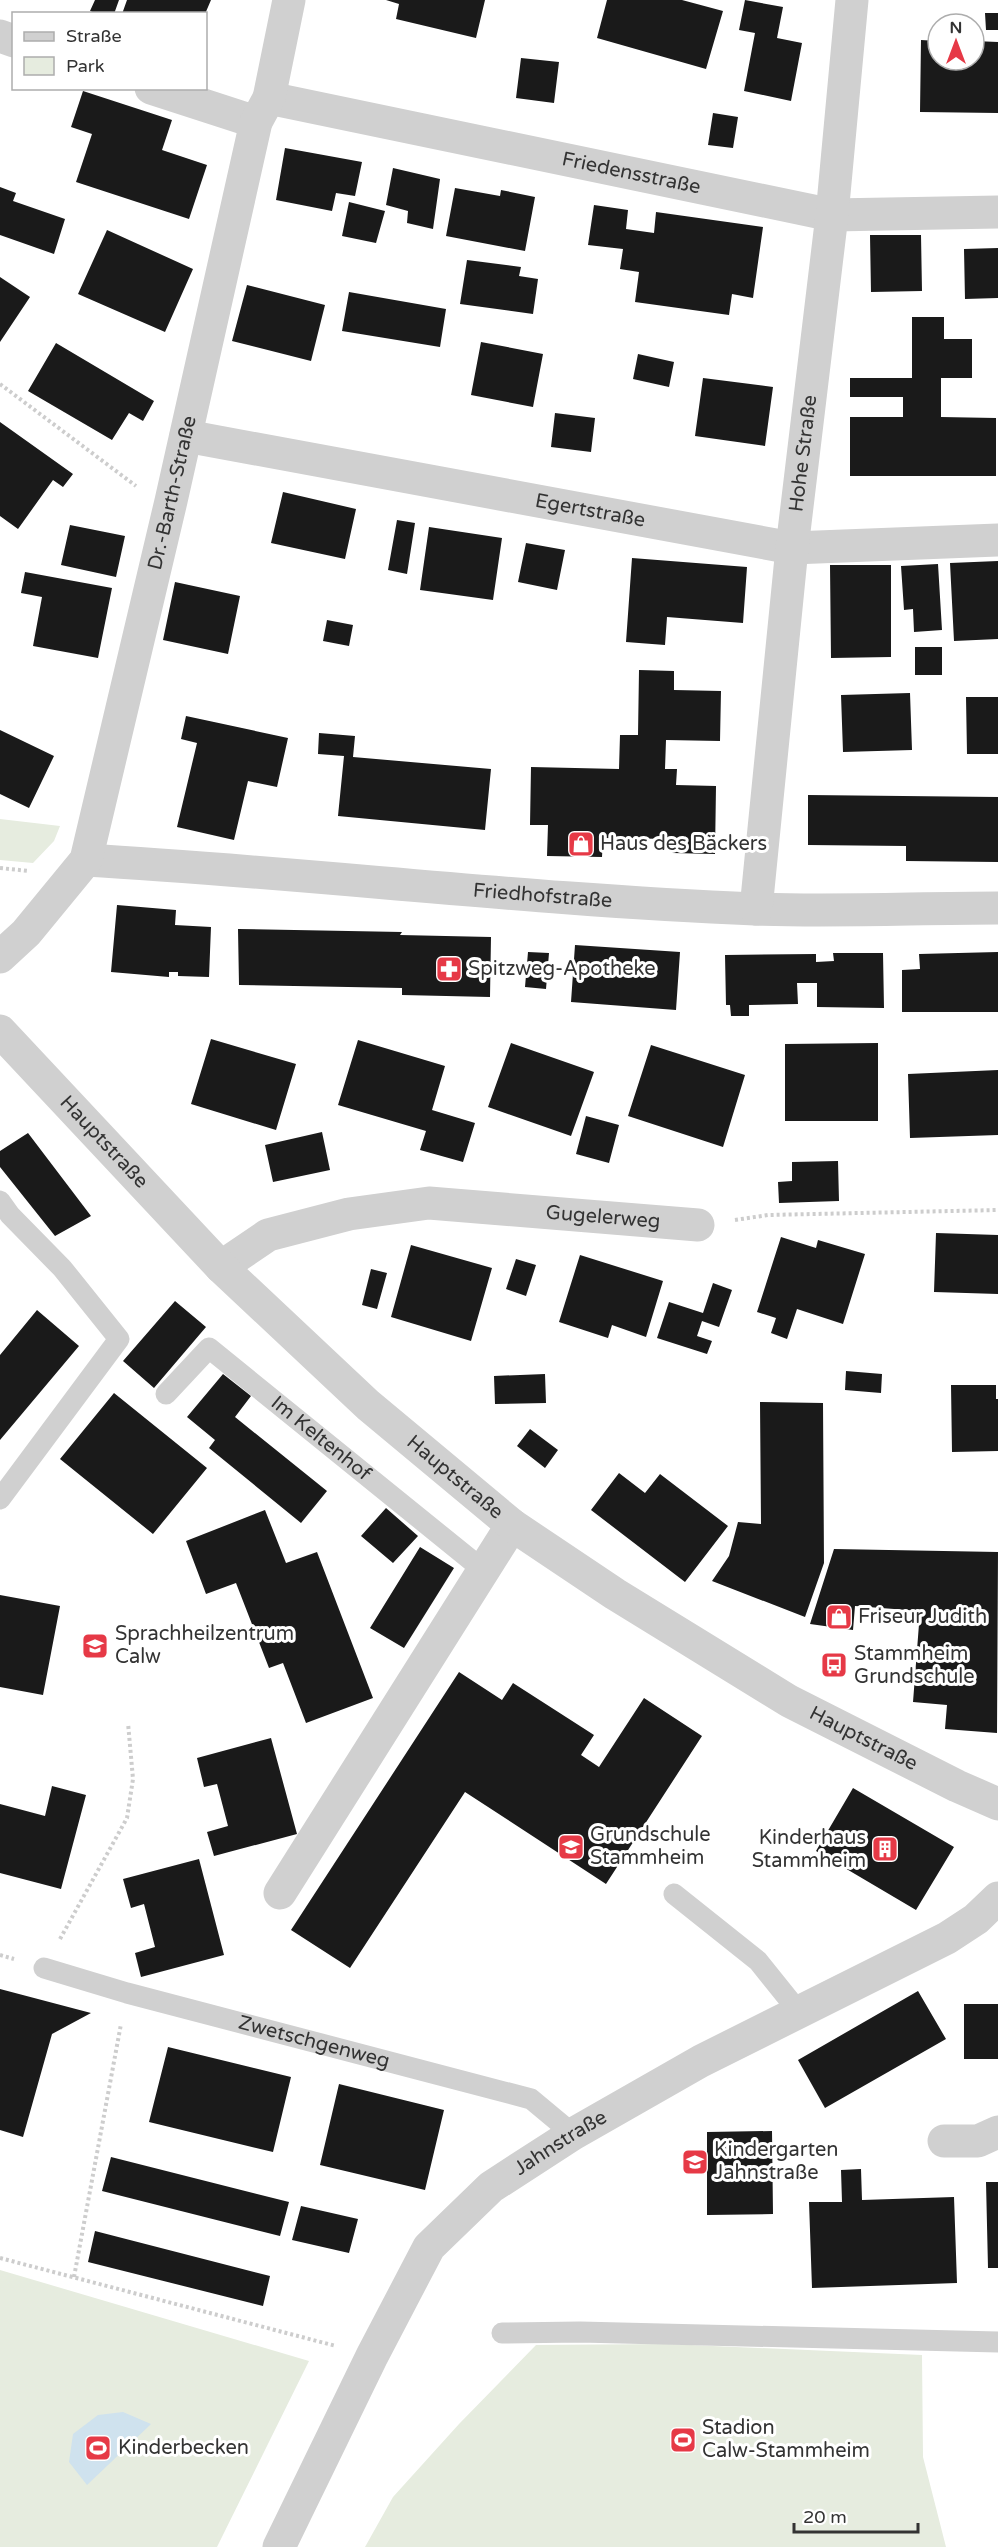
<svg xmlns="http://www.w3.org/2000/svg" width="998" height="2547" font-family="'Varela Round',sans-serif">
	<rect width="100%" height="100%" fill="#fff"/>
	<path fill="#e6ecdf" d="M0 819 60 826 54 841 33 863 0 860Z
		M0 2270 309 2361 217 2547H0Z
		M667 2344 922 2355 923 2457 946 2547H365L393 2497 459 2424 536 2345Z"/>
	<path fill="#cfe2ee" d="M123 2412 151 2424 87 2485 69 2462 73 2434 98 2415Z"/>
	<path fill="#1a1a1a" d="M95 0H119L114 14H97L90 11Z
		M127 0H211L205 14H122Z
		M386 0H485L476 38 396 19 399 4Z
		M607 0H682L723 11 706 69 597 38Z
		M745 0 783 7 777 38 802 43 791 101 744 91 755 33 739 30Z
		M985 13H998V30H986Z
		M921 40 938 41V60H974V41L998 42V113L920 112Z
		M521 58 559 62 554 103 516 98Z
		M83 91 172 120 162 150 207 165 189 219 76 182 92 134 71 127Z
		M713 113 738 117 733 148 708 145Z
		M285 148 362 162 355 196 336 193 332 211 276 200Z
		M393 168 440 179 433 229 407 223 408 211 386 205Z
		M0 187 16 193 13 201 65 219 54 254 0 235Z
		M455 188 500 196 501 190 535 197 525 251 446 236Z
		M349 202 385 211 376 243 342 236Z
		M594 205 628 210 626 229 654 233 656 212 763 227 753 298 732 294 729 315 635 302 639 272 620 269 623 249 588 245Z
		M107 230 193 269 165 332 78 294Z
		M870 235H921L922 291 871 292Z
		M998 248V298L965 299 964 249Z
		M467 260 521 267 519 276 538 279 533 314 460 304Z
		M0 277 30 297 0 342Z
		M247 285 325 305 311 361 232 341Z
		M349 292 446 309 440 347 342 331Z
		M912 317H944V339H972V378H941V417L996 418V476H850V417H903V397H850V378H912Z
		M481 342 543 354 533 407 471 395Z
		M56 343 154 401 143 421 129 413 112 440 28 391Z
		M638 354 674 362 669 387 633 379Z
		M703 378 773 387 765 446 695 436Z
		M555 413 595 418 591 452 551 447Z
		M0 422 73 474 63 487 53 480 18 529 0 516Z
		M283 492 356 509 345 559 271 543Z
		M397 520 415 523 407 574 388 570Z
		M70 525 125 536 116 577 61 565Z
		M429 527 502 538 493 600 420 590Z
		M526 543 565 550 557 590 518 582Z
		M632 558 747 567 743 623 667 617 665 645 626 642Z
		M998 561V639L954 641 950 563Z
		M938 564 942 630 914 632 913 609 904 610 901 566Z
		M830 565H891V657L831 658Z
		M25 572 112 588 98 658 33 646 42 597 21 593Z
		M175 582 240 596 228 654 163 640Z
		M327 620 353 625 349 646 323 641Z
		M915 647H942V675H915Z
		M639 670 674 671V690L721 691 720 741 666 740 665 769H677L676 785 716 786 715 854 672 853V839L603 838 602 857 547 856 548 825H530L531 767 619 769 620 735H638Z
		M910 693 912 750 843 752 841 695Z
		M966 697H998V754H967Z
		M186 716 288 738 277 787 248 781 234 840 177 827 197 743 181 739Z
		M0 730 54 756 29 808 0 794Z
		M319 733 355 736 353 757 491 769 485 830 338 816 344 756 318 754Z
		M808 795 998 797V862L906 861V846L808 845Z
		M117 905 176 910 175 925 211 927 209 977 178 976V972H169V977L111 972Z
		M238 929 402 932 400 935 491 937 490 997 402 995V988L239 985Z
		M575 945 680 952 676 1010 571 1002Z
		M528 952 549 953 546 989 525 987Z
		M998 952V1012H902V970L920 969 919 954Z
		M833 953H883L884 1008 817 1007V983H797L798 1004 749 1005V1016H731L730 1005H726L725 955 816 954V962L834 961Z
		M211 1039 296 1064 276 1130 191 1104Z
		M358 1040 445 1066 432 1110 475 1123 463 1162 420 1150 426 1131 338 1105Z
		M511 1043 594 1072 571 1136 488 1107Z
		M878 1043V1121H785V1044Z
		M651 1045 745 1075 723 1147 628 1116Z
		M998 1070V1135L910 1138 908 1074Z
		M586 1116 619 1125 609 1163 576 1154Z
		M322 1132 330 1170 273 1182 265 1145Z
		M28 1133 91 1216 55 1236 0 1167V1151Z
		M838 1161 839 1201 779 1203 778 1182 792 1181V1162Z
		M936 1233 998 1235V1294L934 1292Z
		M781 1237 816 1248 818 1240 865 1254 843 1324 797 1309 787 1339 771 1333 776 1318 757 1312Z
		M411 1245 492 1268 471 1341 391 1317Z
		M580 1255 663 1281 646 1337 612 1325 608 1338 559 1322Z
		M516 1259 536 1265 526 1296 506 1289Z
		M371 1269 387 1273 377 1309 362 1305Z
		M713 1283 732 1290 719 1327 702 1321 697 1336 712 1341 707 1354 657 1338 669 1302 703 1313Z
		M175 1301 206 1327 154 1388 123 1361Z
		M37 1310 79 1346 0 1440V1355Z
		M846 1371 882 1374 881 1393 845 1390Z
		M223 1374 251 1396 235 1417 327 1491 301 1523 209 1448 215 1440 187 1417Z
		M545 1374 546 1403 495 1404 494 1376Z
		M951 1385H996V1399H998V1451L952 1452Z
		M114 1393 207 1468 153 1534 60 1459Z
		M760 1402 823 1403 824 1563 805 1617 712 1581 729 1556 738 1522 761 1524Z
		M530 1429 558 1450 545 1468 517 1446Z
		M619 1473 645 1493 660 1474 728 1526 685 1582 591 1510Z
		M386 1508 418 1536 393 1563 361 1536Z
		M265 1510 286 1563 317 1552 373 1698 306 1723 283 1663 269 1668 236 1583 206 1594 186 1541Z
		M420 1547 454 1568 404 1648 370 1628Z
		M834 1549 998 1552 997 1733 945 1729 947 1705 913 1702 920 1611 855 1606 853 1630 810 1624Z
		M0 1595 60 1606 43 1695 0 1687Z
		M459 1672 502 1700 513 1683 594 1735 581 1755 599 1767 644 1698 702 1736 606 1884 465 1792 350 1968 291 1930Z
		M271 1738 297 1834 214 1856 207 1832 228 1826 217 1784 204 1787 197 1758Z
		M52 1786 86 1795 61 1889 0 1873V1804L45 1816Z
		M853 1788 954 1847 916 1910 816 1851Z
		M199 1859 224 1955 141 1977 135 1953 155 1947 144 1904 131 1908 123 1879Z
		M0 1989 91 2013 52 2034 23 2137 0 2130Z
		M918 1991 946 2039 825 2108 798 2060Z
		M964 2004H998V2059H964Z
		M168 2047 291 2077 273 2152 149 2122Z
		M339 2084 444 2110 425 2190 320 2165Z
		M772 2131 773 2214 707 2215V2132Z
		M111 2157 289 2202 280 2236 102 2191Z
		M861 2169 862 2200 954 2197 957 2283 812 2288 809 2202H842L841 2170Z
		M986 2182H998V2268H988Z
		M301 2206 358 2219 349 2253 292 2240Z
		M95 2231 270 2276 263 2306 88 2262Z"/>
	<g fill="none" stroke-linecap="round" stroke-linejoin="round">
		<path stroke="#cdcdcd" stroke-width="4" stroke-dasharray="3 3" stroke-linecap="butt" d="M0 384 136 486
			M0 868 29 871
			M735 1220 768 1215 998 1210
			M60 1939 127 1818 133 1779 128 1723
			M0 1955 14 1959
			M0 2258 336 2346
			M74 2277 121 2024"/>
		<g stroke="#d0d0d0" stroke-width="21">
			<path d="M0 1201 10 1215 62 1268 119 1339 0 1499"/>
			<path id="s1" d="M166 1394 209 1348 482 1569"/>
			<path d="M674 1894 758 1961 799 2012"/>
			<path id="s2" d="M44 1968 127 1993 531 2099 573 2134"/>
			<path d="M502 2333 580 2332 998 2342"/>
		</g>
		<g stroke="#d0d0d0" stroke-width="33">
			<path d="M0 36 14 41"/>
			<path d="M151 88 256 122"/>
			<path id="s3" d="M269 98 832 215 998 212"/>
			<path id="s4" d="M186 436 792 548 998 540"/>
			<path id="s5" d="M86 860C309 873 531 900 755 909 836 912 917 908 998 908"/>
			<path id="s6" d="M756 909 792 548 832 215 852 0"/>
			<path id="s7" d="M0 957 26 933 86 860 171 501 256 122 269 98 289 0"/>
			<path id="s8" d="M221 1267 268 1235 349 1214 429 1203 698 1225"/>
			<path d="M280 1893 512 1525"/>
			<path d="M944 2141H978L998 2132"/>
			<path id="s9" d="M279 2547 372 2356 429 2247 491 2187 573 2134 701 2061 947 1938 976 1919 998 1898"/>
		</g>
		<path stroke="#d0d0d0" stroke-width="33" id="s10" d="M0 1031 221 1267 368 1405 512 1525 615 1594 789 1701 957 1786 998 1804"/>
	</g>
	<defs>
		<symbol id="shop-square" viewBox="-11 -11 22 22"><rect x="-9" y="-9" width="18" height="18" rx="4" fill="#e63946" stroke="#fff"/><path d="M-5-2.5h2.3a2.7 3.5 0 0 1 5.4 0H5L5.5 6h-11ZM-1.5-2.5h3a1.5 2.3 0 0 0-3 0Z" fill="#fff"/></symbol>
		<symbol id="pharmacy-square" viewBox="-11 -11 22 22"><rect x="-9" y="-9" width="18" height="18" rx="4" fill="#e63946" stroke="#fff"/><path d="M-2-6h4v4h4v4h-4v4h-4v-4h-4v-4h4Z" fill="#fff"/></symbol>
		<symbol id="school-square" viewBox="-11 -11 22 22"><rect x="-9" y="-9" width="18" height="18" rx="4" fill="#e63946" stroke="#fff"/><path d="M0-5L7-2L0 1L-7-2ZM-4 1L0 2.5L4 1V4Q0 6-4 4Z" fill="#fff"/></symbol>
		<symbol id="bus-square" viewBox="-11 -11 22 22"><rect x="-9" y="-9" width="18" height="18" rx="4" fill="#e63946" stroke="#fff"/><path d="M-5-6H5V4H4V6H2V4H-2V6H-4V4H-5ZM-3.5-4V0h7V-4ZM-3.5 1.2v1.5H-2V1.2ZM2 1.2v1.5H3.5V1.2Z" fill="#fff"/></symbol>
		<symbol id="building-square" viewBox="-11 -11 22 22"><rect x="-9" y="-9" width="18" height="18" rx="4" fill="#e63946" stroke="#fff"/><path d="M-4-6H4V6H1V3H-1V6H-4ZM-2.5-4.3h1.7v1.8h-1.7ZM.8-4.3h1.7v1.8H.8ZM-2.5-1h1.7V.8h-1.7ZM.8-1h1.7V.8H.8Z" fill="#fff"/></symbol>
		<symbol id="stadium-square" viewBox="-11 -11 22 22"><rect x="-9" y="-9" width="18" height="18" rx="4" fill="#e63946" stroke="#fff"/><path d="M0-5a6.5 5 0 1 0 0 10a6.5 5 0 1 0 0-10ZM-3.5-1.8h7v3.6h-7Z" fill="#fff"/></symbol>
	</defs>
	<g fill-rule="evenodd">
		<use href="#shop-square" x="566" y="829" width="30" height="30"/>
		<use href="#pharmacy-square" x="434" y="954" width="30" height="30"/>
		<use href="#shop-square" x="824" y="1602" width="30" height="30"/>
		<use href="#school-square" x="80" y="1631" width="30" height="30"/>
		<use href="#bus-square" x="819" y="1650" width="30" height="30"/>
		<use href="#school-square" x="556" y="1832" width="30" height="30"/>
		<use href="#building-square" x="870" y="1834" width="30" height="30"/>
		<use href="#school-square" x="680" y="2147" width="30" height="30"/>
		<use href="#stadium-square" x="668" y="2425" width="30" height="30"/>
		<use href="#stadium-square" x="83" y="2433" width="30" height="30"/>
	</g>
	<g text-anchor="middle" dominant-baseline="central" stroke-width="6" stroke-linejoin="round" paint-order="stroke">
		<g font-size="20" fill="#333" stroke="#fff">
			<text stroke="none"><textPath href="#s3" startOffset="370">Friedensstraße</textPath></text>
			<text stroke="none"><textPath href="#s6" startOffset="458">Hohe Straße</textPath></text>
			<text stroke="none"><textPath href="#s7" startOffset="507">Dr.-Barth-Straße</textPath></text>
			<text stroke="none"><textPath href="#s4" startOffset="411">Egertstraße</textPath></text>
			<text stroke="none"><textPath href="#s5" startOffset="458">Friedhofstraße</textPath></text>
			<text stroke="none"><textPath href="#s10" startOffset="152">Hauptstraße</textPath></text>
			<text stroke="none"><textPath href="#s8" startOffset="396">Gugelerweg</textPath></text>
			<text stroke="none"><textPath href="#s1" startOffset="207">Im Keltenhof</textPath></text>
			<text stroke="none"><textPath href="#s10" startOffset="638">Hauptstraße</textPath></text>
			<text stroke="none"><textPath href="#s10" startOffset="1124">Hauptstraße</textPath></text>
			<text stroke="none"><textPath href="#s2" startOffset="280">Zwetschgenweg</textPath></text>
			<text stroke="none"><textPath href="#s9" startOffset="504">Jahnstraße</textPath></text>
		</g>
		<g font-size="20" fill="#333" stroke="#fff" text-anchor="start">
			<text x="600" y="844">Haus des Bäckers</text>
			<text x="468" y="969">Spitzweg-Apotheke</text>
			<text x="858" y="1617">Friseur Judith</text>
			<text x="115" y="1634">Sprachheilzentrum<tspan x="115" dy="23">Calw</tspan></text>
			<text x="854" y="1654">Stammheim<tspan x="854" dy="23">Grundschule</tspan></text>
			<text x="590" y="1835">Grundschule<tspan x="590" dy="23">Stammheim</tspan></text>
			<text x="866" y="1838" text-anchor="end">Kinderhaus<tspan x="866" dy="23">Stammheim</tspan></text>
			<text x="714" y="2150">Kindergarten<tspan x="714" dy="23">Jahnstraße</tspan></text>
			<text x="702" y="2428">Stadion<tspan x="702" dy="23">Calw-Stammheim</tspan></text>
			<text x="118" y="2448">Kinderbecken</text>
		</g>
	</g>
	<rect x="12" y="12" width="195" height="78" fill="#ffffff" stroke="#adadad" stroke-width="1.5"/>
	<rect x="24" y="32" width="30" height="9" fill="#d0d0d0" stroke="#adadad" stroke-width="1.5"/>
	<text x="66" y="42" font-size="18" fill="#333333">Straße</text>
	<rect x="24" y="57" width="30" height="18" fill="#e6ecdf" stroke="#adadad" stroke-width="1.5"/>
	<text x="66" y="72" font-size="18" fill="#333333">Park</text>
	<g transform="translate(956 42)"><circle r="28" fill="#ffffff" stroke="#adadad" stroke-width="1.5"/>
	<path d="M0-4.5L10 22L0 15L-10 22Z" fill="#e63946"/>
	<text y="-9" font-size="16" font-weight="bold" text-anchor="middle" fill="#333333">N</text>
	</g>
	<path d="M794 2523v9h124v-9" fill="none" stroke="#333333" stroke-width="3"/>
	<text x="803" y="2523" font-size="18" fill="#333333" stroke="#ffffff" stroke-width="4.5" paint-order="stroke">20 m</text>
</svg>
